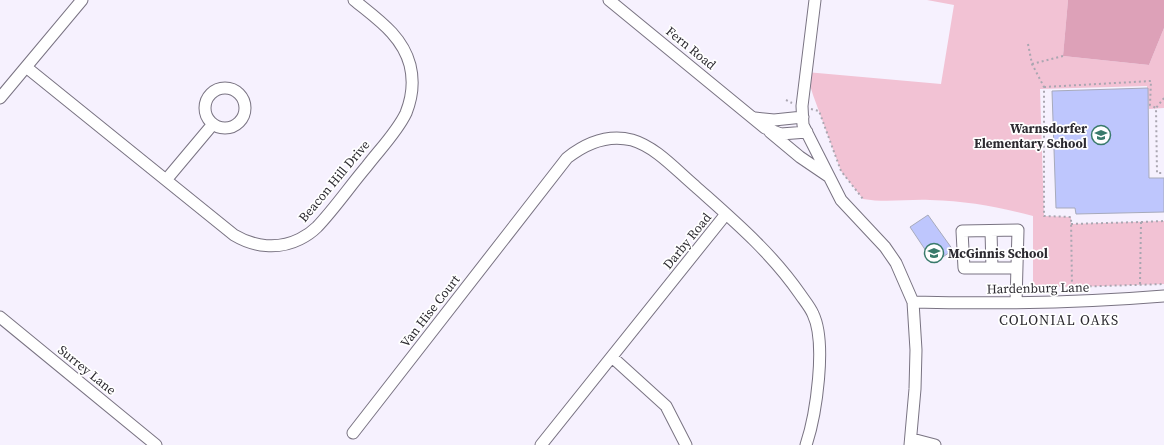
<svg xmlns="http://www.w3.org/2000/svg" width="1164" height="445" font-family="'Source Serif 4',serif">
	<rect width="100%" height="100%" fill="#f6f1fe"/>
	<path fill="#f2c2d4" d="M927 0H1068L1063 56 1149 65 1164 28V108L1149 109 1147 86 1040 89 1044 216 1071 217V224L1164 221V284L1072 287 1033 286V216C998 207 968 201 930 200 907 199 886 203 863 199L841 171 813 95 806 72 941 84 954 5Z"/>
	<path fill="#dda1b8" d="M1068 0H1164V28L1149 65 1063 56Z"/>
	<path fill="#bec6fd" stroke="#a7aabb" d="M1148 88 1149 178H1164V212L1076 214 1075 208H1056L1052 91Z
		M928 215 953 250 934 263 910 227Z"/>
	<g fill="none" stroke-linecap="round" stroke-linejoin="round">
		<defs>
			<path id="minor" d="M609 0 765 128 781 134 807 132
				M815 0 802 106 803 125 841 200 885 247 896 263 913 302 916 350 915 389 910 445
				M26 67 234 235C254 247 278 250 300 239 306 236 312 232 317 227 335 208 350 186 367 166 380 149 397 132 406 113 412 98 414 81 410 65 402 35 377 19 354 0
				M205 108a20 20 0 1 1 40 0a20 20 0 1 1-40 0Z
				M0 98 82 0
				M755 118 774 120 803 117
				M770 132 800 157 828 176
				M166 180 213 124
				M991 231 992 268
				M913 302C997 304 1080 303 1164 296
				M1016 302 1018 230 962 231 964 268H1016
				M0 317 156 445
				M612 357 666 406 686 445
				M353 433 567 158C586 143 608 134 632 140 656 147 676 170 695 186 733 220 771 252 800 294 804 300 810 307 813 314 827 343 816 415 806 445
				M912 439 935 445
				M541 445 726 214"/>
		</defs>
		<use href="#minor" stroke="#797382" stroke-width="13"/>
		<path stroke="#aaa6b1" stroke-width="2" stroke-dasharray="2 3" stroke-linecap="butt" d="M1028 44 1032 64 1044 87V216L1071 217 1072 287 1164 284
			M1032 64 1063 56
			M1044 87 1151 81 1150 105 1156 108
			M1164 98 1156 108 1157 173H1164
			M786 100 792 103
			M811 109 819 111 841 171 863 199
			M1141 222 1164 221
			M1071 224 1141 222 1140 284"/>
		<use href="#minor" stroke="#fff" stroke-width="11"/>
	</g>
	<defs>
		<symbol id="school-ring" viewBox="-11 -11 22 22"><circle r="9.5" fill="#fff" stroke="#397a6b" stroke-width="1.5"/><path d="M0-5L7-2L0 1L-7-2ZM-4 1L0 2.5L4 1V4Q0 6-4 4Z" fill="#397a6b"/></symbol>
	</defs>
	<g fill-rule="evenodd">
		<use href="#school-ring" x="1090" y="124" width="22" height="22"/>
		<use href="#school-ring" x="923" y="242" width="22" height="22"/>
	</g>
	<g text-anchor="middle" dominant-baseline="central" stroke-width="3.5" stroke-linejoin="round" paint-order="stroke">
		<g font-size="13" fill="#2c2a30" stroke="#fff">
			<text transform="translate(691 48) rotate(39)">Fern Road</text>
			<text transform="translate(334 181) rotate(-50)">Beacon Hill Drive</text>
			<text transform="translate(687 241) rotate(-51)">Darby Road</text>
			<text transform="translate(1038 288) rotate(-1)">Hardenburg Lane</text>
			<text transform="translate(430 311) rotate(-52)">Van Hise Court</text>
			<text transform="translate(87 370) rotate(39)">Surrey Lane</text>
		</g>
		<g font-size="13" font-weight="bold" fill="#2c2a30" stroke="#fff" text-anchor="end">
			<text x="1087" y="128">Warnsdorfer<tspan x="1087" dy="15">Elementary School</tspan></text>
			<text x="948" y="253" text-anchor="start">McGinnis School</text>
		</g>
		<g font-size="14" letter-spacing="1" fill="#2c2a30" stroke="#fff">
			<text x="1059" y="320">COLONIAL OAKS</text>
		</g>
	</g>
</svg>
